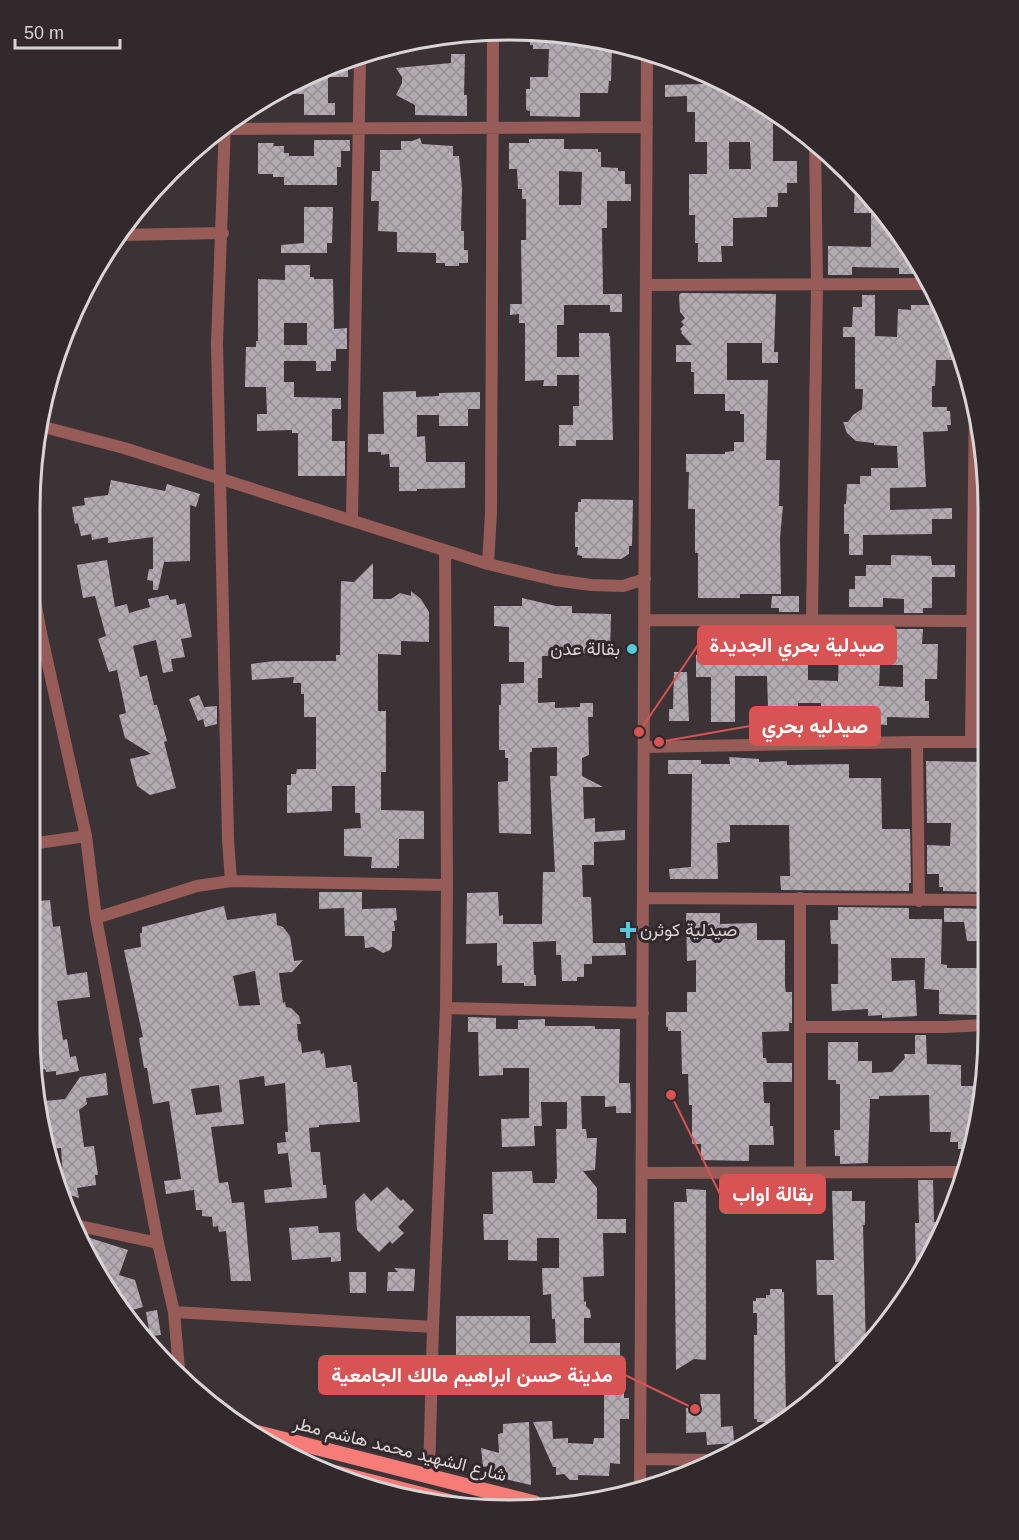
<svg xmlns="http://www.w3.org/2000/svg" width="1019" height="1540" font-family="Arial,Vazirmatn,sans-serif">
	<defs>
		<pattern id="building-cross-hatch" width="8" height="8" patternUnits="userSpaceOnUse" patternTransform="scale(1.5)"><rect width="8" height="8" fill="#b2abb2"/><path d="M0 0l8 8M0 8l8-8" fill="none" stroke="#969096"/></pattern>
	</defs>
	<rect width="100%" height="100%" fill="#3b3336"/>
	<path fill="url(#building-cross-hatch)" fill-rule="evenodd" d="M530 33 572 34 612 43 611 81H609L608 93H580V117L530 116V111L526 110V89H530V77H548L549 49H533V45H530Z
		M451 54H465L464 95H467V116L415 115V105L396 95 402 83V77L396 68 451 63Z
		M348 60V77H328V103H335V115H304V94H273L298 79Z
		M703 73 727 84V91L741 90 750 94 789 123H773V161H797V183H787V193H778V207H767V217L733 218V246H721L722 262H698V243H695V215H689V174H707V142H695V112H687V96L665 97V85L703 84ZM729 142H750L751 169H729Z
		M420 138 422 144 453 146V156H459L462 188 461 231H464V250H468V263H459V266H445V263H436V253L397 252V232L378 231 379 201H371L372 171H380V150H401V141H412Z
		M529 139H564V149H598V152H601V167L618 168V171H625V184H631V201H607V228H602L603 294H622V312H610V305H564V325H557V357H579V333H609V336H610L613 440H576V446H559V425H573V406H579V375H557V386H543L544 380 525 381V323H519V314L510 315V304H522L521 240H526V199H522V189H518L517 169H509V143H529ZM559 171 582 172 581 205H559Z
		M314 140H350V151H341V167H337V185H284V177H273V174H258V143H274L273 146H284V153H289V156H314Z
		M855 181 890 218 913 255V274H899V268L852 267V275H828V246L871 247V213H854Z
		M304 207H333L332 243H327V253H281V245L304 243Z
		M285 265H310V277H314V279H333L334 329 347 328V349H336V361H331V371H316V361H284V382H294V397L341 398V409H332V441H345V476H298V433H292V430L257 431V414H267L266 387H245L246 347H256V341H258V279L285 280ZM284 323H307V345H284Z
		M681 293 776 294 774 352H778V363H762V343H727V380H768L766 460H780L779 506H783L780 538 781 594H740V598H698V553H695V509H688L689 472H686V454H725V452L734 451V442H744V414H740V411H725V394H694V372H691V362H676V345H692L681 333 682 331 680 329 684 325 681 322 685 318 680 312 679 295Z
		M862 295H875V336L897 337 898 309 911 310V305H943L956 340V360H936L935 386H932V407H947V411H950L951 425H947L948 431 923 432 926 487 890 488V510L952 508V519H932V534L863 535V555H849V534H844V504H846L847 484H860V476H871V468H898L897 446 874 445V443L856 441 847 433 843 422H848L853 415 862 409 863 389H855V337H843V327H852L853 307H862Z
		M416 391V397L439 396V393L480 392V409H468V426H439V415H417V437L425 436 426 462H465V488L417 489V491H399V467H390L389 454 381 455V452H368V434H384L383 392Z
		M111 480 165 491 167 484 200 494 196 507 190 505V561L164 562 158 590H153V581L147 580 149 569H153V537L108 543V537L92 540 91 534 81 536 78 523 75 524 72 507 85 505 84 498 108 495Z
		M581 499 633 500 632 546H629V554L621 559 582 558V556L577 555 578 547H575V512H578V502H581Z
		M891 555 931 556 932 565H955V577H932V608H923V613H904V599L883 598V607H849V589H855V576H866V565H891Z
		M107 560 115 607 127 604 129 613 150 607 148 599 168 595 170 600 176 599 177 605 185 603 192 637 181 639 185 657 171 659 173 671 163 673 156 640 133 646 140 677 147 675 154 705H157L167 741 164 742 176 788 150 795 137 786 130 759 151 754 125 738 119 715 126 713 117 670 109 672 98 639 106 636 95 596 83 598 77 565Z
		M373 563V599H391L400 593 411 596V591L421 599 429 612V642L401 641V655L378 654V711H386V772H381V810L424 811V839H399V866H397V868H371L372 857 344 856V829L361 828 360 813H355V786H332V811L287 813V785H291V774H296L297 769H316V717H304V694H301V683H293L294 677 252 680 251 664 274 661H336V655H340L341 581 354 582Z
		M772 596H799V612H779V608H771Z
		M522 598 556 606H572V613L611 614 610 654 574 653V656H542V678H538V703L555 702V708L580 707V703H593V717H588L589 755 582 758V776L603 787H583L584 819 595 818V832L625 830V840L594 842V865H582L583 897H591L593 943H625L626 955 592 956V964H584V977H577V981H562L561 955H556V941L533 942 534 975H536V986H524V983H502V965L497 966V943L466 944 467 893 498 892 499 916 503 915V924H542L543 872H555L550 776H557V747L532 748V752H530L531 834 499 833 498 782 508 781V758H505V750H499V705H501V684L524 683V662H509V627L494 626V606H522Z
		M779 629H808V680L838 681 839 649H848V638H853V635H895V629H923L922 644H938L937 679H925V701H929V718L887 717V725L868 724V721H845V712L821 711V703H798V707H768L767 676H735V722H711V677H696V655L704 656V645H709V635H721V632H742V641H777L780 639ZM880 665H903V687L879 686Z
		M674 672H687L689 721H669V709H673Z
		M199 695 204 707 217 706V724L205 727 203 719 198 721 189 699Z
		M729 757 759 759V762L787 761V765L849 764V778H881L882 829H910L911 883H909V891L781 890 780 876H790L789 825H730V842L717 843 718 879H670L669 869 691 867 692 774H668V760H701V764H730Z
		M926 761 982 762 981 838V841L985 842 984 892 943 891V887H939V874H927V845L950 846 951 823H927Z
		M319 892H362V909L396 908 397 920 394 921 395 931H392V946L390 950 383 953 373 947 365 948 364 936H345L344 908 319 909Z
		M50 900 53 927 60 926 67 975 87 972 90 997 57 1001 63 1040 67 1039 70 1057 76 1056 79 1071 56 1075V1071L46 1072 45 1069 41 1070 30 1002 31 902Z
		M224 906 227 920 276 913 277 925 283 927 290 936 294 961 303 960 292 972 279 973 283 1003 285 1002 286 1007 291 1008 299 1016 301 1024H297L298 1040 301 1043 302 1053 320 1050 321 1054 324 1053 326 1068 351 1065 353 1082H357L360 1122 319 1125V1127L309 1128 311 1152H320L323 1185H326L327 1198 265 1203 264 1190 292 1187 288 1153 278 1154 277 1143 286 1142 285 1132H288L285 1083 265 1086 264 1076 239 1080 244 1124 211 1127 219 1183 228 1182 232 1203 244 1202 251 1281H231L226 1231 219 1232 218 1226 213 1227 212 1217 202 1216V1210H196L194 1190 166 1194 164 1181 181 1179 169 1101 153 1104 147 1068H144L139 1038 143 1037 124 950 141 947 140 933H142V927ZM255 971 260 1005 239 1006 233 976ZM219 1085 222 1112 196 1115 191 1089Z
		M838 907 909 908V919H942L941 964 947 965V968H978V975L985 982V1001L978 1007V1015L939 1014V990L924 989 925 958H891L892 981 915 980 917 1016 882 1018V1015L868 1016V1009L832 1011 831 984H838V944H831L830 920H838Z
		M944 908 986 909V941H967L964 922H944Z
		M686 913H720V924L757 923V940H785V986L786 992H792V1023H789V1031L762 1032 763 1058H766L767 1063H792V1082H763L764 1103H770V1126H773L774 1145H749V1161L701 1160V1144H692V1105H689L688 1074H682L681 1031H668V1027H666V1012H687V992H696V960L687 961Z
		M468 1017 496 1018V1029H518V1020L545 1019V1026H595V1029H620L619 1083H630L631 1113H616V1106L605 1107V1096H581L582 1129H586L587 1138H597L595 1170 583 1171 597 1188V1219H626V1233H603L604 1276 583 1277 584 1302 586 1301V1306L590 1310 591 1318H584V1343H620V1371H624V1398H629V1419H620V1464L610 1463 609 1476 578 1475V1480H570L564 1474 556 1475V1467H553L533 1422 552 1421 553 1439 568 1438V1443L593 1444 594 1438H604V1381H549V1357H456V1316H530V1343H556L555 1319H552L551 1294 543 1295 542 1268H559V1238H537V1261L508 1260V1240H484L483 1214H493L492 1172 532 1171 533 1183H555V1179H557L556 1129H566L567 1127V1102H541L542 1126H534L535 1146 502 1147 501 1119 529 1118V1068H503V1075L479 1076 478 1032H468Z
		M915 1035H926L927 1064 961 1065V1086H985V1093L968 1149H958V1142H950L951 1132H930L929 1095 879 1096V1099H870L868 1163 840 1164V1156H835L834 1130H840V1084H836V1080H828V1042H858V1061H872V1073L892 1072 905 1058 904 1054H915Z
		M106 1073 108 1095 86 1098 87 1104 79 1110 84 1147 94 1146 98 1175H95L96 1185 77 1188 79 1198 64 1193 61 1148 50 1149 44 1115 47 1114 45 1101 65 1099 80 1077Z
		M918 1180H933L934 1222H946L940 1242 916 1278 915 1223H919Z
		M387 1187 401 1201 403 1199 414 1210 398 1227 404 1233 392 1244 390 1241 379 1252 357 1230 355 1202 364 1193 371 1201Z
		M686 1189 706 1190V1360L694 1359 676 1370 674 1202H687Z
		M832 1191H852V1201H865V1225H863L866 1350 850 1352V1361L835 1362 833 1295H817L816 1260H834Z
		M318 1226 319 1233 340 1232 341 1261 331 1262V1257L292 1260 289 1228Z
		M90 1238 128 1250 119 1275 135 1280 143 1307 125 1312 111 1297 87 1249Z
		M394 1268 415 1269 414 1291H387L388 1272H398Z
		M349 1272H366V1293H350Z
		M770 1289H782V1292H784L786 1416 776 1424H768V1422H757V1419H754V1335H757V1313H753V1301H756V1298H766V1295H770Z
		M157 1310 161 1335 150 1336 146 1312Z
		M700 1394H720L721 1427 733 1426 734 1443 707 1445 706 1432 686 1433V1408L701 1407Z
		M529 1422 531 1485 491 1476 493 1465 483 1467 481 1448 499 1453 498 1434 503 1433V1424Z"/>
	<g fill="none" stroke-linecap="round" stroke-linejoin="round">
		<path stroke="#985c58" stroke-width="12" d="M225 129 647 127
			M121 235 223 233
			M647 285 931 284
			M40 426 124 448 488 564 555 580 591 585 623 586 645 579
			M352 520 360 56
			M974 522H988
			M488 564 491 513 493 31
			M33 590 41 633 86 836 96 918
			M812 619 817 284 815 142
			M645 620 972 621
			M917 742 919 901
			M971 742 975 401
			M644 747 917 742H987
			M31 844 86 836
			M231 881 447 885
			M643 898 986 900
			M446 1008 643 1013
			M800 1027H945L985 1025
			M642 1173 961 1172
			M800 1173V898
			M75 1225 158 1243
			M174 1312 433 1327
			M179 1369 174 1312 158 1243 96 918 197 886 231 881 228 839 217 343 225 124
			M640 1459 714 1460
			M429 1476 433 1327 446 1008 447 885 445 550
			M640 1491 647 52"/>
		<path stroke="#f67d77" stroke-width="15" d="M255 1432 535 1503
			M317 1468 479 1509"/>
	</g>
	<g fill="#54cadd" stroke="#31292c" stroke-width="2">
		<circle cx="632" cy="649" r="6"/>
		<path d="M625 921h6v6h6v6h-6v6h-6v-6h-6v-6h6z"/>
	</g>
	<g text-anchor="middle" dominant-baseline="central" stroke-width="6" stroke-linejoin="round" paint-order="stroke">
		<g font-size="18" fill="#d9d4d6" stroke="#31292c" text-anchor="end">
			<text x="620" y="649">بقالة عدن</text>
			<text x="640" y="930" text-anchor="start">صيدلية كوثرن</text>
		</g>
		<g font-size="18" fill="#d9d4d6" stroke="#31292c">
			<text transform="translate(400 1449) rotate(14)">شارع الشهيد محمد هاشم مطر</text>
		</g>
	</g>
	<path d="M0 0H1019V1540H0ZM509 40H509A469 469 0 0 1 978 509V1031A469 469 0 0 1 509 1500H509A469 469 0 0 1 40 1031V509A469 469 0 0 1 509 40Z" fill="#31292c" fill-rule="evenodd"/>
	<path fill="none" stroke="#d9d4d6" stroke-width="3" d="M509 40H509A469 469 0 0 1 978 509V1031A469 469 0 0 1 509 1500H509A469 469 0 0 1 40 1031V509A469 469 0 0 1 509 40Z"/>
	<path fill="none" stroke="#d75354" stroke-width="2" d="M639 732L698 645M659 742L750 726M671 1095L720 1194M695 1409L625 1375"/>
	<g fill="#d75354" stroke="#31292c" stroke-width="2">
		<circle cx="639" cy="732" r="6"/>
		<circle cx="659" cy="742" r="6"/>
		<circle cx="671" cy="1095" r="6"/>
		<circle cx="695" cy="1409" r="6"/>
	</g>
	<g fill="#d75354" stroke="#d75354" stroke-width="2">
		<rect x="698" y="626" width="198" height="38" rx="6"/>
		<rect x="750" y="707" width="130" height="38" rx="6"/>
		<rect x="720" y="1175" width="105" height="38" rx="6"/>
		<rect x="319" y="1356" width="306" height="38" rx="6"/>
	</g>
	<g font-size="20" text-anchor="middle" font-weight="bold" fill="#fff">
		<text x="797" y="652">صيدلية بحري الجديدة</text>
		<text x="815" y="733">صيدليه بحري</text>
		<text x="773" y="1201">بقالة اواب</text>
		<text x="472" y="1382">مدينة حسن ابراهيم مالك الجامعية</text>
	</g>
	<path d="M15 39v9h105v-9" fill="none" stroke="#d9d4d6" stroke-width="3"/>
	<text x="24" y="39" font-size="18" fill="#d9d4d6" stroke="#31292c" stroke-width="4.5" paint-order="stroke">50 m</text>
</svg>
